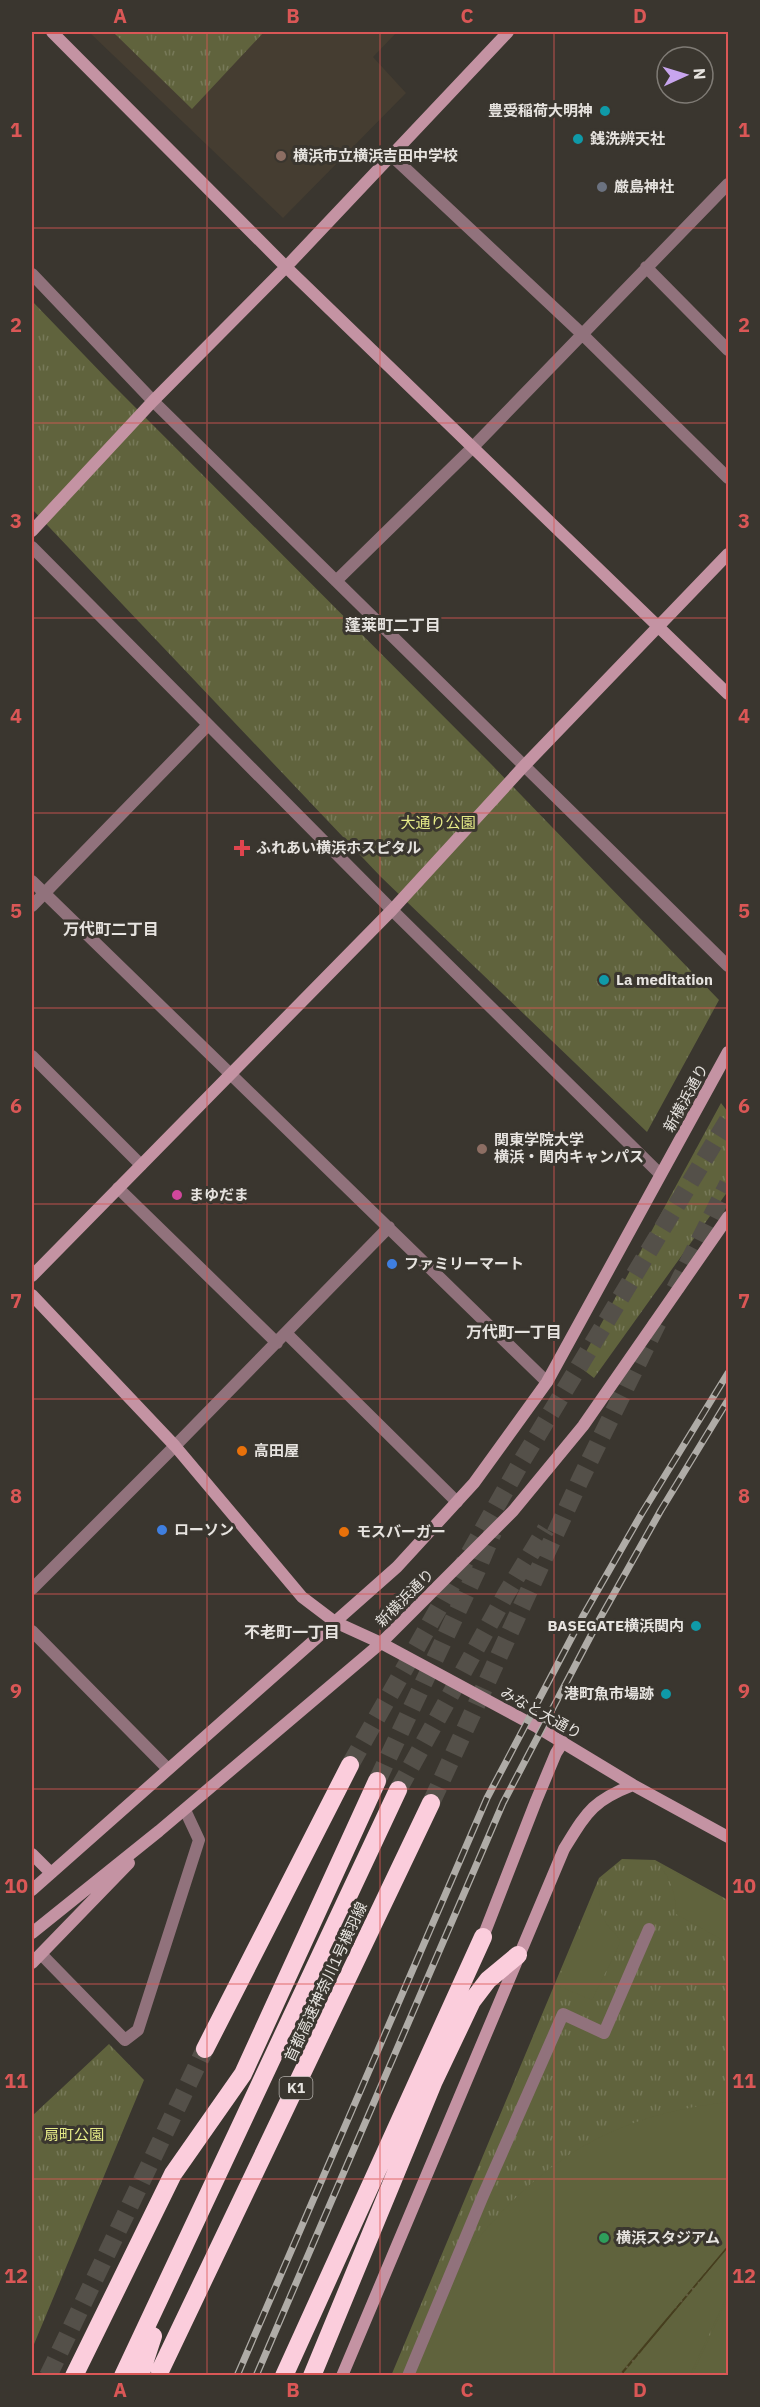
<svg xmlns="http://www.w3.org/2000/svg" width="760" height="2407" viewBox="0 0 760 2407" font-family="'IBM Plex Sans','Noto Sans JP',sans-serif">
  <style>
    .built { fill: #453d31 }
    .grass { fill: url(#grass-tufts) }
    .sand { fill: url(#sand-dots) }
    .garden { fill: #60633d }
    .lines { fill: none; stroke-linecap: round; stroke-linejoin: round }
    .highway-tunnel { stroke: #545049; stroke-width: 18; stroke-dasharray: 18 9; stroke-linecap: butt }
    .street { stroke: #91727c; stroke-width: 12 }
    .secondary { stroke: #c493a3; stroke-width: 12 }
    .highway { stroke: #fbcddc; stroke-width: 18 }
    .rail-casing { stroke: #afaca7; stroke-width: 7 }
    .rail { stroke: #3a362f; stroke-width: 4.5; stroke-dasharray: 14; stroke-linecap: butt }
    .grid { fill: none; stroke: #da5756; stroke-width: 1.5; stroke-opacity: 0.55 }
    .culture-dot { fill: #0f9aa8; stroke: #3a362f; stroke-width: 2 }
    .education-dot { fill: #8d6e63; stroke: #3a362f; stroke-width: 2 }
    .worship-dot { fill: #6b7280; stroke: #3a362f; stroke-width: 2 }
    .health-dot { fill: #e0444e; stroke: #3a362f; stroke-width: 2 }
    .hotel-dot { fill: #d1479c; stroke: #3a362f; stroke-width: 2 }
    .shop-dot { fill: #3f7fe0; stroke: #3a362f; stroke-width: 2 }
    .food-dot { fill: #e8710a; stroke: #3a362f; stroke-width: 2 }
    .leisure-dot { fill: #2e9e5b; stroke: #3a362f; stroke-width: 2 }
    .labels { text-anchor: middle; stroke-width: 6; stroke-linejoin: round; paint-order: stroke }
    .shield { fill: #3a362f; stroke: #b2afaa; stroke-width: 1.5 }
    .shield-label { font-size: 14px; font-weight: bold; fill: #e6e3df }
    .poi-label { font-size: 15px; font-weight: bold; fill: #e6e3df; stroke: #3a362f; text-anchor: start }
    .park-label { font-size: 15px; fill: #e6eb88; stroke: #3a362f }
    .street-label { font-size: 15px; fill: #e6e3df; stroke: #3a362f }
    .neighbourhood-label { font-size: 16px; font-weight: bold; fill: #e6e3df; stroke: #3a362f }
    .neatline { fill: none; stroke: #da5756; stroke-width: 2 }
    .grid-label { font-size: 20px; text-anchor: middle; font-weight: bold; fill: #da5756 }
  </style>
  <defs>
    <pattern id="grass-tufts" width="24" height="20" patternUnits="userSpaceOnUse" patternTransform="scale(1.5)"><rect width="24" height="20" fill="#60633d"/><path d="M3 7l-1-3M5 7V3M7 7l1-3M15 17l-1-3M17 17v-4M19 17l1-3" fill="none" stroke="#777959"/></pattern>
    <pattern id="sand-dots" width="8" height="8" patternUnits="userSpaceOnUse" patternTransform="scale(1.5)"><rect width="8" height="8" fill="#463e1e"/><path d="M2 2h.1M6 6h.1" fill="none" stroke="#615a3e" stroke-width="1.8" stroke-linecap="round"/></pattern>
  </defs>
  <rect width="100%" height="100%" fill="#3a362f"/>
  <path class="built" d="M89 32H397L373 57 406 93 283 218Z"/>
  <path class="grass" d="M113 32H264L192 109Z
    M32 301 112 384 491 764 719 1000 647 1132 381 877 32 509Z
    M721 1103 728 1112V1191L594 1378 581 1368V1361Z
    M622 1859 655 1860 728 1900V2375L391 2376 599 1878Z
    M109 2044 144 2080 32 2349V2116Z"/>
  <path class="sand" d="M728 2245V2248L622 2375 618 2376Z"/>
  <path class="garden" d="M658 1863 728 1902V1943L676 1914C676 1893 671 1880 658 1863Z
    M599 1883C599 1900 598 1913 609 1927 614 1934 619 1935 620 1943L592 2000 556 1985Z
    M728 2102V2245L618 2375 412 2376C424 2345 435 2312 449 2282 460 2259 480 2235 498 2216 563 2145 633 2113 728 2102Z
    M728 2248V2294L690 2375H622Z
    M728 2298V2375H692Z"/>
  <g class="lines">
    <path class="highway-tunnel" d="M675 1289 728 1184
      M350 1765 520 1464 728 1120
      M377 1781 477 1570 493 1532
      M398 1790 506 1594 546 1529
      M431 1803 581 1478 658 1322
      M48 2376 205 2049"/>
    <path class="street" d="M391 155 582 334 728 478
      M646 267 728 350
      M32 274 153 401 728 966
      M32 547 392 910 660 1174
      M336 581 473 447 728 184
      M32 881 547 1382
      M32 906 208 725
      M32 1056 141 1165
      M118 1188 277 1343
      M286 1333 457 1502
      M32 1589 175 1446 389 1227
      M32 1631 168 1769
      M41 1954 125 2040 138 2030 199 1840 185 1810
      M408 2376 482 2198 563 2014 604 2033 649 1929"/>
    <path class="secondary" d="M52 32 286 267 728 694
      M32 531 153 401 286 267 508 32
      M32 1276 392 910 524 766 728 554
      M32 1295 175 1446 302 1597 335 1622 381 1643 537 1727 633 1785 728 1837
      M32 1854 50 1872
      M32 1890 397 1567 474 1483 547 1382 728 1052
      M32 1933 159 1831 381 1643 513 1511 583 1426 728 1217
      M483 1937 536 1801 556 1753 563 1742
      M32 1963 129 1863
      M342 2376 564 1849C587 1812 592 1801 633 1785"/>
    <path class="highway" d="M205 2049 350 1765
      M160 2371 431 1803
      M74 2376 173 2174 243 2074 377 1781
      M123 2376 398 1790
      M140 2376 153 2336
      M284 2376 483 1937
      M312 2376 433 2083 472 2001 488 1980 518 1955"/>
    <g class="rail-casing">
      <path id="rail" d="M237 2376 487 1798 583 1616 642 1513 728 1373
        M256 2376 503 1803 598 1622 661 1510 728 1400"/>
    </g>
    <use href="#rail" class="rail"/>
  </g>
  <path class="grid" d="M207 32V2376M380 32V2376M554 32V2376M32 228H728M32 423H728M32 618H728M32 813H728M32 1008H728M32 1204H728M32 1399H728M32 1594H728M32 1789H728M32 1984H728M32 2179H728"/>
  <g class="culture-dot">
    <circle cx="605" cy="111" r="6"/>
    <circle cx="578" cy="139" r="6"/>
    <circle cx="604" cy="980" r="6"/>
    <circle cx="696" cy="1626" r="6"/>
    <circle cx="666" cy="1694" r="6"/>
  </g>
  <g class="education-dot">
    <circle cx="281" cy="156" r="6"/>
    <circle cx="482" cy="1149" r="6"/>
  </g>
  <circle class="worship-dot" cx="602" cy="187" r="6"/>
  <path class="health-dot" d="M239 839h6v6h6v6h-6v6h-6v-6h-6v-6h6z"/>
  <circle class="hotel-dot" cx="177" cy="1195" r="6"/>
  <g class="shop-dot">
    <circle cx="392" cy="1264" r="6"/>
    <circle cx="162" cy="1530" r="6"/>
  </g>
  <g class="food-dot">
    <circle cx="242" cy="1451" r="6"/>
    <circle cx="344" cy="1532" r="6"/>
  </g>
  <circle class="leisure-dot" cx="604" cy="2238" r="6"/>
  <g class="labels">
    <rect class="shield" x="279.5" y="2077" width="33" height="22" rx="4.5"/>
    <g class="shield-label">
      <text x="296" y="2093">K1</text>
    </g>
    <g class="poi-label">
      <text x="593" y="116" text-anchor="end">豊受稲荷大明神</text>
      <text x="590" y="144">銭洗辨天社</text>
      <text x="293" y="161">横浜市立横浜吉田中学校</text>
      <text x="614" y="192">厳島神社</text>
      <text x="256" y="853">ふれあい横浜ホスピタル</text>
      <text x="616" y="985">La meditation</text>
      <text x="494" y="1145">関東学院大学<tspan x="494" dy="17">横浜・関内キャンパス</tspan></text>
      <text x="189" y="1200">まゆだま</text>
      <text x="404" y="1269">ファミリーマート</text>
      <text x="254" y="1456">高田屋</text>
      <text x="174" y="1535">ローソン</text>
      <text x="356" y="1537">モスバーガー</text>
      <text x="684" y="1631" text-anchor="end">BASEGATE横浜関内</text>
      <text x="654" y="1699" text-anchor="end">港町魚市場跡</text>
      <text x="616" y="2243">横浜スタジアム</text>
    </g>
    <g class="park-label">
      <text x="438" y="828">大通り公園</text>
      <text x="74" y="2140">扇町公園</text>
    </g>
    <g class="street-label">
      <text transform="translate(686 1098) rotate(-61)" y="5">新横浜通り</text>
      <text transform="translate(405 1598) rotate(-45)" y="5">新横浜通り</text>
      <text transform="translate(541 1713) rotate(29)" y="5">みなと大通り</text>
      <text transform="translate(326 1982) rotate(-65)" y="5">首都高速神奈川1号横羽線</text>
    </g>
    <g class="neighbourhood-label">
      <text x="393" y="631">蓬莱町二丁目</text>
      <text x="111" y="935">万代町二丁目</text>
      <text x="514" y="1338">万代町一丁目</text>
      <text x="292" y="1638">不老町一丁目</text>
    </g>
  </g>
  <rect width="760" height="2407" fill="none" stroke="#3a362f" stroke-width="66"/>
  <g transform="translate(685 75) rotate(86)"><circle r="28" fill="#3a362f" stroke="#7f7b75" stroke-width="1.5"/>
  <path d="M0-4.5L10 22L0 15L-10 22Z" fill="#c8a5ee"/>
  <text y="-9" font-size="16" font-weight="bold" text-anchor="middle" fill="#e6e3df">N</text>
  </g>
  <rect x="33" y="33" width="694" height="2341" class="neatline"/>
  <g class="grid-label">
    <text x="120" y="23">A</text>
    <text x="293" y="23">B</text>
    <text x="467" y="23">C</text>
    <text x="640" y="23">D</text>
    <text x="16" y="137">1</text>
    <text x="744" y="137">1</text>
    <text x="16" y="332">2</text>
    <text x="744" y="332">2</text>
    <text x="16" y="528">3</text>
    <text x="744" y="528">3</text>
    <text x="16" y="723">4</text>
    <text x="744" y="723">4</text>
    <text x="16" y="918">5</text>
    <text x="744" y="918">5</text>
    <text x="16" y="1113">6</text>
    <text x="744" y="1113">6</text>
    <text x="16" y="1308">7</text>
    <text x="744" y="1308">7</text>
    <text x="16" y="1503">8</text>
    <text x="744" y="1503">8</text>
    <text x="16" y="1698">9</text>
    <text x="744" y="1698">9</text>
    <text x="16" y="1893">10</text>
    <text x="744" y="1893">10</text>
    <text x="16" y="2088">11</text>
    <text x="744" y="2088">11</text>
    <text x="16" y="2283">12</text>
    <text x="744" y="2283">12</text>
    <text x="120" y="2397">A</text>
    <text x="293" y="2397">B</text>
    <text x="467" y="2397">C</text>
    <text x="640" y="2397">D</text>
  </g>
</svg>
